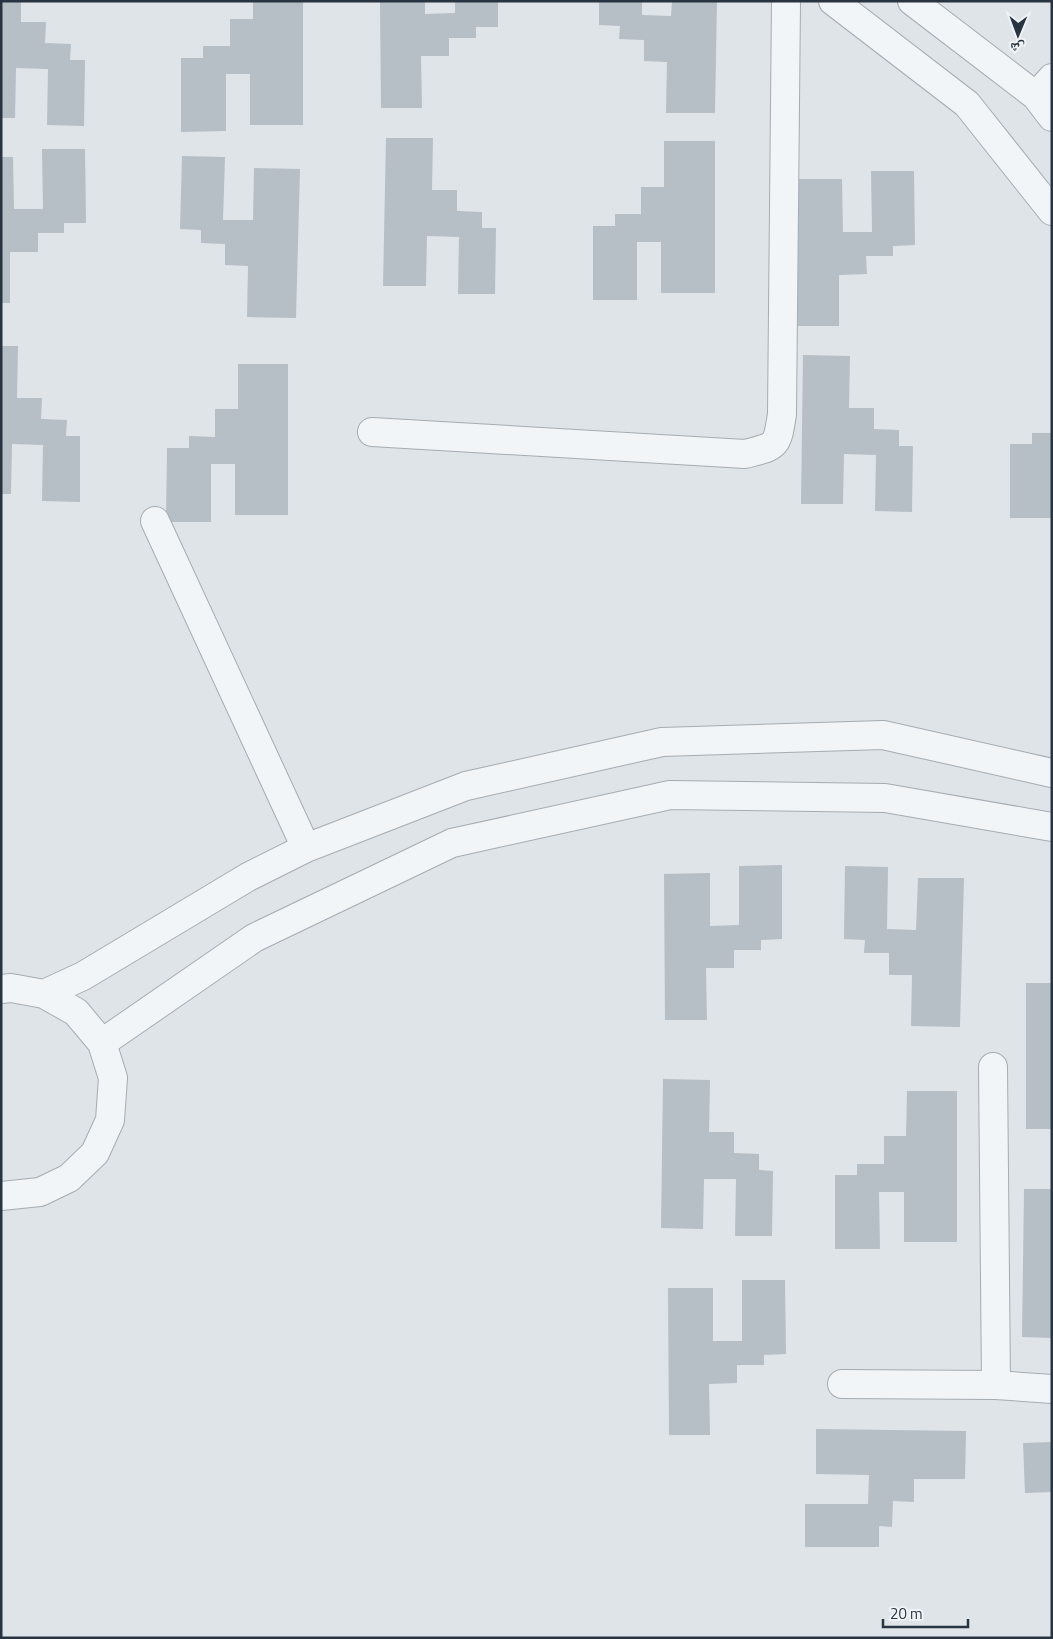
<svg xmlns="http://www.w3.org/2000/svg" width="1053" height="1639" viewBox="0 0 1053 1639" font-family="'Titillium Web','Noto Naskh Arabic',sans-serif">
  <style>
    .building { fill: #b6bec6 }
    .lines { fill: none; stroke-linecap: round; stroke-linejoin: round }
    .minor-casing { stroke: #a4acb3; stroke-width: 30 }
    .minor { stroke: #f2f5f7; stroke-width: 28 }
  </style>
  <rect width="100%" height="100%" fill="#dfe4e9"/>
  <path class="building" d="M1 1H21V22H46L45 43 71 44 70 60H85L84 126 47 125 48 69 16 68 15 118H1Z
    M253 1H303V125H250V74H226V131L181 132V58H203V46H230V19H253Z
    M380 1H425V14L455 13V1H498V27H476V38H449V56H421L422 108H381Z
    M599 1H642V15L671 16 672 1H717L715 113H666L667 62 644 61V40L619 39 620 26 599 25Z
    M386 138H433L432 190H457V211L482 212V228H496L495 294H458L459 237 427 236 426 286H383Z
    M664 141H715V293H661V242H637V300H593V226H615V214H641V187H664Z
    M42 149H85L86 223H64V233H38V252H10V303H1V157H13L14 209H43Z
    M182 156 225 157 223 220H253L254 168 300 169 296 318 247 317 248 266 225 265V244L201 243V230L180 229Z
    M871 171H914L915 245 893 246V256H866L867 274 839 275V326H798L797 179H842L843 232H872Z
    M1 346H18L17 398H42L41 419 67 420 66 436H80V502L42 501 43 445 12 444 11 494H1Z
    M803 355 850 356 849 408H874V429L899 430V446H913L912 512 875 511 876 455 844 454 843 504H801Z
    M238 364H288V515H235V464H211V522H166L167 448H189V436L215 437V409H238Z
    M1032 433H1052V518H1010V444H1032Z
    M782 865V939L761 940V950H734V968H706L707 1020H665L664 874 710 873V926L739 925V866Z
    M845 866 888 867 887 929 916 930 918 878H964L960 1027 911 1026 912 975H889V953H864L865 940 844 939Z
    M1026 983H1052V1129H1026Z
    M663 1079 710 1080 709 1132H734V1153L759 1154V1170L773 1171 772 1236H735L736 1179H704L703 1229 661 1228Z
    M907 1091H957V1242H904V1192H879L880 1249H835V1175H857V1164H884V1136H906Z
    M1024 1189H1052V1338L1022 1337Z
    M742 1280H785L786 1354 764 1355V1365H737V1383L709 1384 710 1435H669L668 1288H713V1341H742Z
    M816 1429 966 1431 965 1479H914V1502L893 1501 892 1527 879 1526V1547H805V1504H868L869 1475 816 1474Z
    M1052 1442V1492L1025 1493 1023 1443Z"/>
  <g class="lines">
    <g class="minor-casing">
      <path id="minor" d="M833 1 967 104 1052 211
        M912 1 1036 96 1052 117
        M1036 96 1052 78
        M372 432 745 454C777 446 777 447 782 414L786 1
        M155 521 306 848
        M1 989 11 988 44 994 76 1012 102 1043 113 1078 110 1120 95 1153 69 1178 40 1192 1 1196
        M44 994 83 976 248 877 306 848 466 786 662 742 883 735 1052 773
        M102 1043 254 938 452 843 670 795 885 798 1052 827
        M993 1067 996 1385
        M842 1384 996 1385 1052 1389"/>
    </g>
    <use href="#minor" class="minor"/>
  </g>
  <rect width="1053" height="1639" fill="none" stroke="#283441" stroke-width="5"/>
  <g transform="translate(1018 35) rotate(181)" stroke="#eff3f6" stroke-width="4" paint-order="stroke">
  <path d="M0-4L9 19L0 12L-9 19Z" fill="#283441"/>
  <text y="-8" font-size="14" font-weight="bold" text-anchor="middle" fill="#283441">ش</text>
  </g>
  <path d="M883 1619v8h85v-8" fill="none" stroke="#283441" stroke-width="2.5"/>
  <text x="890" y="1619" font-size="15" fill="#283441" stroke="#eff3f6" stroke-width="4" paint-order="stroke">20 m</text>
</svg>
